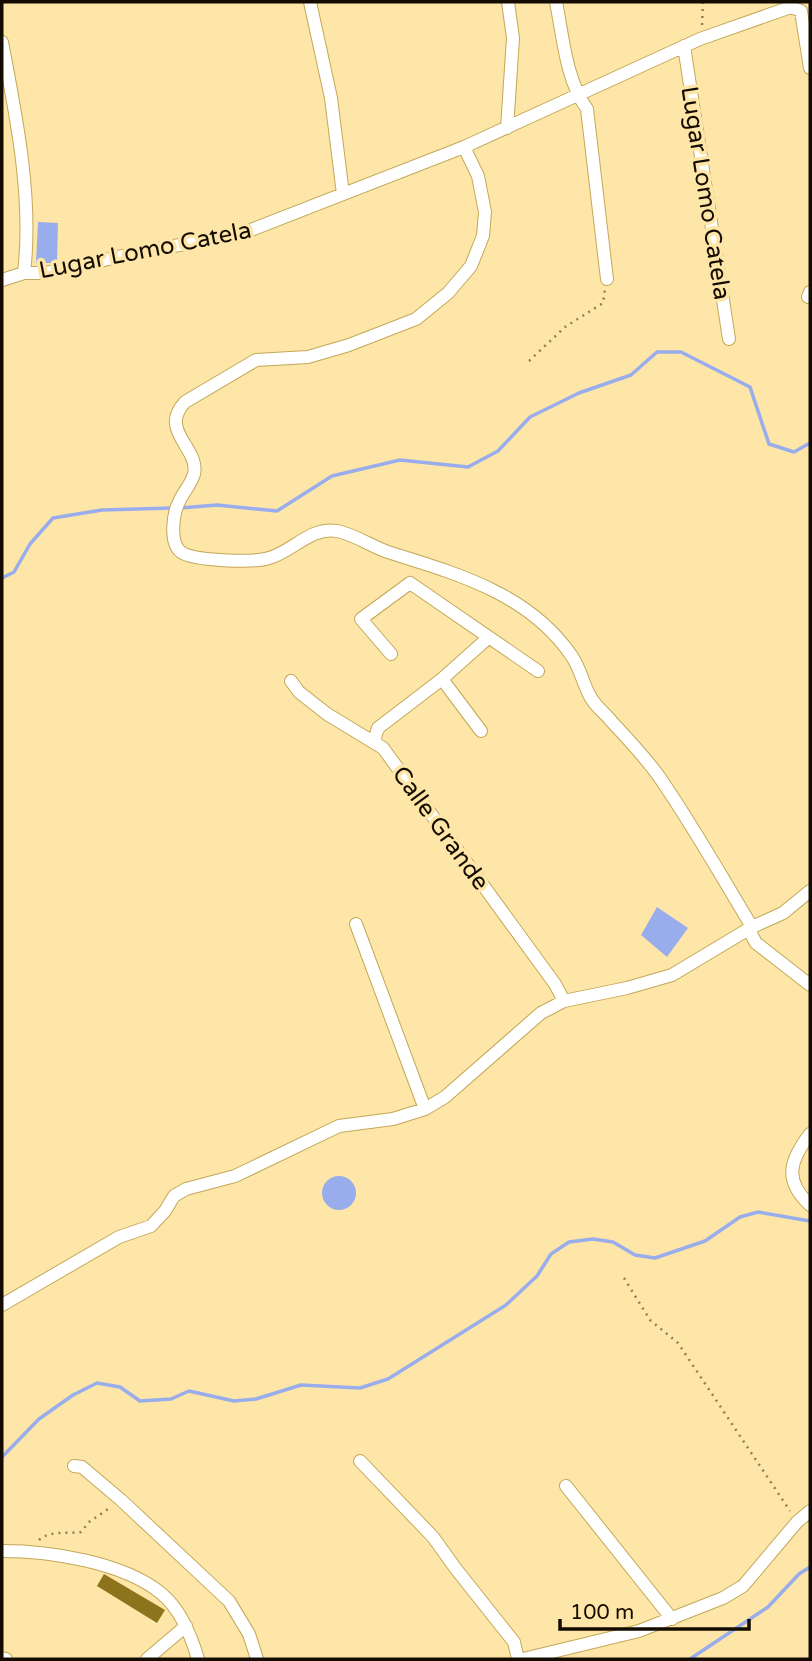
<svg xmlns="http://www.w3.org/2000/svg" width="812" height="1661" viewBox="0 0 812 1661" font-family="'Varela Round',sans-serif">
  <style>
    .water { fill: #99aded }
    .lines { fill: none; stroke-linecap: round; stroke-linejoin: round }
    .stream { stroke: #99aded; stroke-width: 3.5 }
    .building { fill: #8e731d }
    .minor-casing { stroke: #c3a857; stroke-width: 14 }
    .path { stroke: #8f7f58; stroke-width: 2.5; stroke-dasharray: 2 5; stroke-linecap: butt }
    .minor { stroke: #fff; stroke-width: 12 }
    .labels { text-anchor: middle; stroke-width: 7; stroke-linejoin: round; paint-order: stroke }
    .street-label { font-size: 24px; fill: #140c00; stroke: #fde6a7 }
  </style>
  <rect width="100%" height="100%" fill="#fde6a7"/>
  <path class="water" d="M38 222 58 223 57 263H36Z
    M657 907 688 928 667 957 641 935Z
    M322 1193a17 17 0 1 1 34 0a17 17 0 1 1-34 0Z"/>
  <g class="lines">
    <path class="stream" d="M180 508 217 505 277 511 332 476 400 460 468 467 498 451 530 417 579 393 631 375 657 352H681L750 387 769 444 794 452 810 443
      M2 578 14 572 30 544 53 518 102 510 172 508
      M2 1457 39 1419 73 1395 97 1383 120 1387 140 1401 171 1399 189 1391 234 1401 256 1399 301 1385 360 1388 388 1379 506 1305 537 1276 551 1254 569 1242 593 1239 613 1242 635 1255 655 1258 705 1241 740 1217 758 1212 810 1221
      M690 1659 768 1607 799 1574 810 1567"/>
  </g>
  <path class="building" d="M104 1574 165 1610 157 1623 97 1586Z"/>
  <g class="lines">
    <g class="minor-casing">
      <path id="minor" d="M310 2 331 98 343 194
        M556 2C563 37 566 80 587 109L607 279
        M2 42C16 116 33 197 24 273
        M684 46 729 339
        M507 128 513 38 508 2
        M464 147 478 176 485 212 483 236 471 266 448 293 416 319 349 345 308 357 256 360 185 402C158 431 200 448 194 474 191 485 183 492 179 502 173 513 169 543 181 552 193 561 254 563 269 558 292 552 311 526 337 531 354 534 374 548 391 553 458 574 529 594 571 655 581 669 583 685 591 698 596 707 606 714 612 722 629 740 646 758 660 778 693 826 722 877 752 927L751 934 756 943 810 985
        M2 280 24 273H45L145 251 238 235 464 147 700 39 791 7 801 11 810 68
        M808 297 810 292
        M391 654 361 619 410 583 538 671
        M442 679 481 731
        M291 681 299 692 327 714 383 748 555 984 564 1001
        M374 741 378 728 442 679 488 638
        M356 924 425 1109
        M810 1134C790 1160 783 1180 810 1205
        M2 1305 119 1237 151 1226 165 1211 174 1196 186 1189 235 1176 339 1126 393 1119 425 1109 445 1097 541 1013 564 1001 627 988 672 975 752 927 783 913 810 891
        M360 1461 433 1537 456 1569 514 1642 518 1659
        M74 1466 82 1467 121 1500 229 1601 249 1634 257 1659
        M566 1486 672 1619
        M2 1551C49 1551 124 1562 162 1594 181 1610 191 1635 198 1659
        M2 1658 6 1659
        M147 1659 186 1626
        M523 1659 639 1631 723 1598 743 1586 797 1522 810 1511"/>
    </g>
    <path class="path" d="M702 25 703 2
      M529 361 565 327 603 303 605 289
      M624 1278 650 1320 678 1343 790 1511
      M39 1540C50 1530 67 1534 81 1532L89 1522 111 1507"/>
    <use href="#minor" class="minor"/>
  </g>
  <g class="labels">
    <g class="street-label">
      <text transform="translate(706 193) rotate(81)" y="8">Lugar Lomo Catela</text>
      <text transform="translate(145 250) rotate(-11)" y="8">Lugar Lomo Catela</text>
      <text transform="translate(441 828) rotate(54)" y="8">Calle Grande</text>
    </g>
  </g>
  <rect width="812" height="1661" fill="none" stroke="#140c00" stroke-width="7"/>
  <path d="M560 1619v10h189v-10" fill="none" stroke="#140c00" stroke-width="3.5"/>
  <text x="570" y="1619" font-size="21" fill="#140c00" stroke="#fde6a7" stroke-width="5" paint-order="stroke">100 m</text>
</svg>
